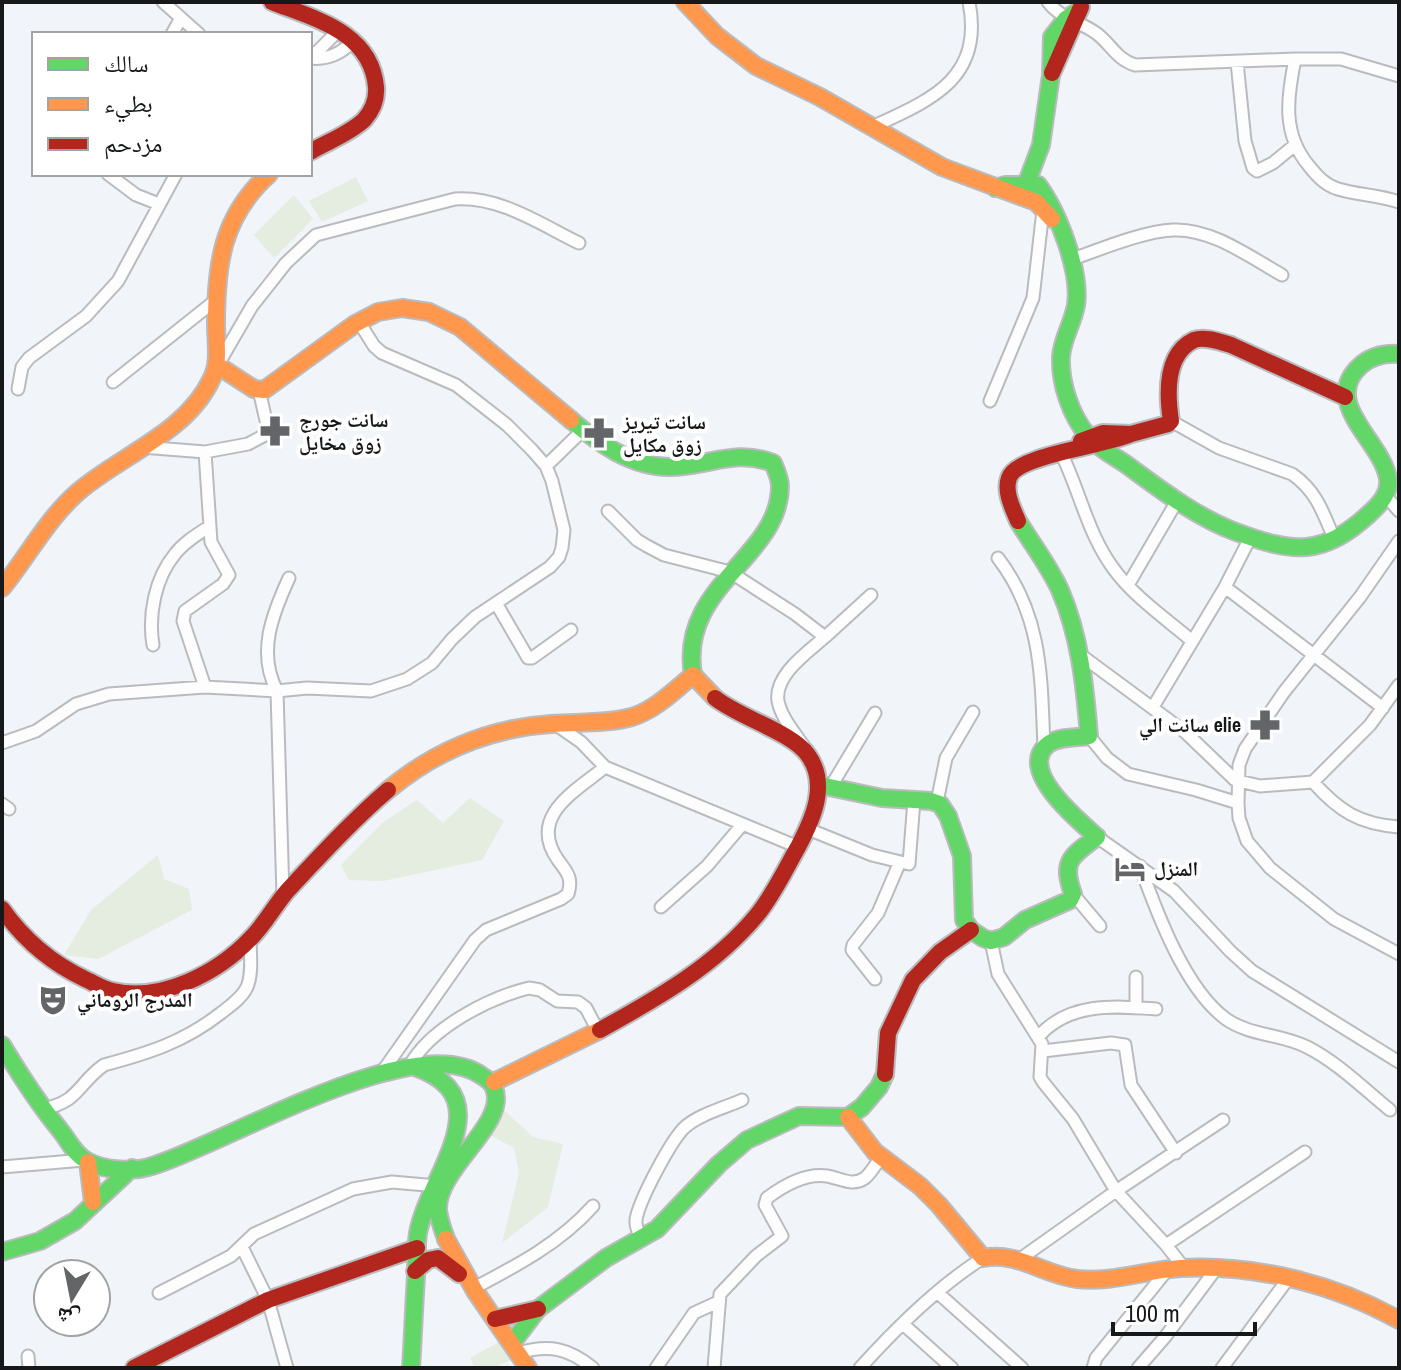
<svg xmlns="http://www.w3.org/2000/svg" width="1401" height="1370" viewBox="0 0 1401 1370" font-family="'Archivo Narrow','Noto Naskh Arabic',sans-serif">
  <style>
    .green { fill: #e5ece0 }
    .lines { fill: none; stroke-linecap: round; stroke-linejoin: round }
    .street-casing { stroke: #b9bbbe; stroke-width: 15 }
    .fast-casing { stroke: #b9bbbe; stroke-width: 20 }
    .slow-casing { stroke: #b9bbbe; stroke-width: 20 }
    .jam-casing { stroke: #b9bbbe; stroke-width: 20 }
    .street { stroke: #fdfdfe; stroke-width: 11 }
    .fast { stroke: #63d668; stroke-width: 16 }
    .slow { stroke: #ff974d; stroke-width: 16 }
    .jam { stroke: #b3261e; stroke-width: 16 }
    .labels { text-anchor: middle; stroke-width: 8; stroke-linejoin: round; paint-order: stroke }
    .poi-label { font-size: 20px; font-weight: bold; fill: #16181a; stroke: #fff; text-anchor: start }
  </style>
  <rect width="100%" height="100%" fill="#f1f4f8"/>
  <path class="green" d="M356 177 368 201 322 222 309 201Z
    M294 195 313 219 274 258 254 235Z
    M470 798 504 821 482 860 383 881 349 880 341 865 381 824 417 800 443 823Z
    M158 855 164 879 189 889 192 910 98 959 64 955 91 910Z
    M504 1110 533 1137 563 1144 548 1207 502 1243 519 1173 514 1148 488 1134Z
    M501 1341 511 1360 493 1368H475L470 1358Z"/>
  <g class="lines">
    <g class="street-casing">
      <path id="street" d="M163 2 199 34
        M1048 2C1061 19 1079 21 1096 33 1111 44 1116 59 1135 65L1295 59
        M172 34 181 18
        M310 54 318 51 340 29
        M310 58C327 60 342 53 353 41
        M1237 62 1245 141 1253 168 1257 171 1273 163 1295 145
        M1399 76 1341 59H1295C1287 98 1282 134 1309 166 1317 176 1325 185 1338 189 1358 195 1379 195 1399 202
        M872 127C931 100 984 79 969 2
        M108 174 136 195 159 204
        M1070 260C1098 250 1144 231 1173 230 1211 228 1250 257 1282 275
        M219 363 252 306 286 263 316 235 455 199C500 196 540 224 579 243
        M113 382 216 300
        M18 389 22 367 29 358 86 316 118 281 176 174
        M990 401 1033 298 1043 210
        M1171 421 1219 448 1292 474C1317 491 1324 515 1335 541
        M142 447 205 452 211 542 229 575 223 584 185 611 183 621 205 687 277 691 283 896
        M205 452 248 444 265 435 267 425 259 390
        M1062 455C1080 492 1088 534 1113 568 1133 596 1165 618 1191 640
        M546 466 583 430
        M1385 495 1399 511
        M608 511 637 540 647 546 664 555 730 572 795 614 825 637C808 652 774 675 778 701 781 717 794 732 803 745
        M1399 541 1360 597 1284 692 1245 749 1239 765 1238 803 1239 818 1247 841 1270 868 1334 919 1399 954
        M998 558C1043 617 1041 678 1044 748
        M289 578C272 615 257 653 277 691L307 688 371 691 407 679 432 663 452 639 475 617 550 567 559 557 562 548 564 530 552 481 546 466 532 450 507 425 456 385 382 353 374 346 359 322
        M1128 585 1177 501
        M1225 587 1250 538
        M496 603 528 658H532L571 630
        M825 637 871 595
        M153 645C148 615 155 578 175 554 184 542 198 534 210 526
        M1082 656 1185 732 1235 780 1260 786 1313 782C1339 811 1359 824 1399 827
        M1153 707 1225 587 1383 708
        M555 724 581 742 605 767 798 847
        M1089 736 1107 758 1128 774 1196 790 1238 803
        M2 743 36 731 76 704 109 694 205 687
        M1313 782 1370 725 1399 685
        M830 788 875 713
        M937 802 946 758 973 712
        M2 804 9 809
        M808 829 872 855 909 864 914 800
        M1097 837 1174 891 1230 951 1252 971 1399 1062
        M1140 866C1157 913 1185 989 1226 1019 1250 1036 1282 1034 1307 1047 1337 1062 1363 1088 1390 1110
        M1073 894 1100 926
        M661 907 707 866 742 825
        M991 941 998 974 1042 1044 1040 1077 1043 1082 1073 1119 1116 1191 1166 1245 1184 1268
        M1136 977V1008
        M875 979 852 950 853 945 878 913 899 864
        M1039 1036C1069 1002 1115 1006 1156 1009
        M1043 1051 1111 1043 1125 1045 1131 1085 1176 1153
        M410 1065C431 1028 488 998 529 988L540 990 557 1001 578 1002 586 1008 597 1029
        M380 1075 475 940 486 930 561 899 568 894C573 878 567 872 558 860 527 816 576 791 605 767
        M42 1109C80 1102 77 1084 104 1065 149 1053 184 1042 221 1013 230 1006 242 998 247 987 253 973 250 953 250 938
        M2 1167 84 1160
        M641 1239C638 1231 634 1224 637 1215 642 1196 671 1140 685 1127 700 1114 724 1108 742 1100
        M1166 1245 1305 1152
        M242 1247 268 1300 287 1368
        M1020 1259 1116 1191 1223 1120
        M474 1288C518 1265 560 1243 593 1206
        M159 1293 231 1256 254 1234 353 1189 392 1182 437 1186
        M938 1293 1022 1368
        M903 1324 952 1368
        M518 1353C549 1344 568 1348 593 1368
        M28 1356 29 1368
        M656 1368 694 1313 718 1302
        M714 1368 720 1294 756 1256 782 1236 765 1205 767 1198C783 1186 806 1173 827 1176 840 1178 852 1187 865 1178 871 1173 876 1164 881 1157
        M860 1368C896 1328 937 1287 983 1258
        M1093 1368 1096 1358 1168 1269
        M1138 1368 1165 1337 1216 1269
        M1222 1368 1288 1279"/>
    </g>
    <g class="fast-casing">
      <path id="fast" d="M995 188 1005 185H1038C1058 212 1081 271 1076 305 1073 323 1062 339 1061 357 1060 384 1071 416 1088 436 1099 449 1114 456 1127 465 1161 490 1196 517 1236 532 1293 553 1322 557 1369 514 1379 505 1390 494 1388 479 1383 442 1320 403 1360 366 1371 356 1384 353 1399 354
        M1024 190 1041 145 1051 75 1052 37 1066 19 1078 11
        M571 420C598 443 632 467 669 467 708 467 734 448 773 463 776 470 780 479 780 486 780 558 678 585 693 675
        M820 785 882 798 931 801 940 804 948 816 962 856 964 920 971 930 983 938 991 941 1004 937 1025 920 1070 900 1073 894C1061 861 1071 856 1097 837 1079 821 1019 772 1046 746 1056 736 1076 738 1089 736 1085 687 1080 636 1060 590 1049 566 1032 544 1018 521
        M2 1045C20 1075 38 1103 60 1130 69 1141 74 1154 87 1161 104 1171 134 1172 152 1166 223 1145 416 1027 482 1076 487 1079 492 1082 494 1088 509 1124 436 1168 438 1210 439 1220 443 1230 446 1239
        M2 1252 40 1241 75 1221 132 1168
        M512 1343 538 1309 606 1258 657 1229 719 1164 747 1140 799 1116 848 1117 862 1107 879 1087 885 1074
        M411 1368C413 1337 414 1307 416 1276 416 1262 416 1247 418 1233 429 1174 504 1098 415 1067"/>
    </g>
    <g class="slow-casing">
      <path id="slow" d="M685 2 717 36 756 66 820 97 942 167 1036 202 1052 219
        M217 365 254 389 264 390 355 324 378 312 402 308 429 312 460 327 571 420
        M2 588C28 556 47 519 78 492 121 455 187 433 212 378 220 362 216 342 216 324 216 264 222 216 269 174
        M388 790C435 751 490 728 551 724 577 722 607 724 632 717 655 710 675 690 693 675L715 698
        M494 1082 600 1030
        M848 1117 875 1152 920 1186 939 1205 983 1258C1018 1251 1043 1275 1077 1279 1112 1283 1146 1270 1181 1268 1256 1264 1334 1284 1399 1320
        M88 1162 93 1202
        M446 1239 475 1291 528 1368"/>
    </g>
    <g class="jam-casing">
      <path id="jam" d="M272 2C315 19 371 32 376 87 377 99 372 111 364 120 349 134 327 142 310 152
        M1052 73 1081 7
        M1081 441 1103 433 1131 434 1168 424 1171 421C1167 395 1165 354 1194 340 1205 336 1220 342 1231 345L1345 397
        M1018 521C1013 509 1004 492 1009 478 1016 455 1105 446 1131 434
        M2 909C24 940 51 963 85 979 94 983 103 989 113 991 162 1002 218 973 251 938 265 924 275 905 288 890 320 856 352 821 388 790
        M600 1030C656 999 715 966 757 915 774 894 785 870 798 847 813 819 829 784 808 755 792 732 740 718 715 698
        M885 1074 888 1033 913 980 940 952 971 930
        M415 1271 428 1260 438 1258 459 1274
        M495 1319 538 1309
        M134 1368 268 1300 417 1248"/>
    </g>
    <use href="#street" class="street"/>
    <use href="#fast" class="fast"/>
    <use href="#slow" class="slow"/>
    <use href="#jam" class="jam"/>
  </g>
  <defs>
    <g id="pharmacy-bare" transform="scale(2.4)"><path d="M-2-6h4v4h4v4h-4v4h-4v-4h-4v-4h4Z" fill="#636568" stroke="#fff" stroke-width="2.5" paint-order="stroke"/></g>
    <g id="hotel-bare" transform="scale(2.4)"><path d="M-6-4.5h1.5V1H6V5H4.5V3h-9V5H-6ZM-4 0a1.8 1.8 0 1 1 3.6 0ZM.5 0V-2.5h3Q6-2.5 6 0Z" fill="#636568" stroke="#fff" stroke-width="2.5" paint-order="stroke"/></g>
    <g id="theatre-bare" transform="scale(2.4)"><path d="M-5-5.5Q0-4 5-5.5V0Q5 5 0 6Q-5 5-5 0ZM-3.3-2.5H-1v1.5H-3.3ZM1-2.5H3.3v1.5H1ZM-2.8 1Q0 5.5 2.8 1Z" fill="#636568" stroke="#fff" stroke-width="2.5" paint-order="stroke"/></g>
  </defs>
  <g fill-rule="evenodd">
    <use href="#pharmacy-bare" x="275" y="431"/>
    <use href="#pharmacy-bare" x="599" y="433"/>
    <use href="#pharmacy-bare" x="1265" y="725"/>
    <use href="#hotel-bare" x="1130" y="869"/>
    <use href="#theatre-bare" x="53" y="1000"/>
  </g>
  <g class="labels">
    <g class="poi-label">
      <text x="299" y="427">سانت جورج<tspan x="299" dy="23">زوق مخايل</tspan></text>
      <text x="623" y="429">سانت تيريز<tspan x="623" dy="23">زوق مكايل</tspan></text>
      <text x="1241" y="732" text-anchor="end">سانت الي elie</text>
      <text x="1154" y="876">المنزل</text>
      <text x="77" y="1007">المدرج الروماني</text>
    </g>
  </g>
  <rect width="1401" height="1370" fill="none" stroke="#16181a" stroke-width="8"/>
  <rect x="32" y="32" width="280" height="144" fill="#ffffff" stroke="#a2a3a3" stroke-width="2"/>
  <rect x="48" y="58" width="40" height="12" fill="#63d668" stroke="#a2a3a3" stroke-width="2"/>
  <text x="104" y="72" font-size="24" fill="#16181a">سالك</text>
  <rect x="48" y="98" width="40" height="12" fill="#ff974d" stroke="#a2a3a3" stroke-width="2"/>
  <text x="104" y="112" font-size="24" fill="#16181a">بطيء</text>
  <rect x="48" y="138" width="40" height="12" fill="#b3261e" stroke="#a2a3a3" stroke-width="2"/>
  <text x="104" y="152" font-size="24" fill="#16181a">مزدحم</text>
  <g transform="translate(72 1298) rotate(190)"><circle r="38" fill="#ffffff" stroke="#a2a3a3" stroke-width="2"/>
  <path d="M0-6L14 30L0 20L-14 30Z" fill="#636568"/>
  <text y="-12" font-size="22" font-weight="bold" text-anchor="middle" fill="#16181a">ش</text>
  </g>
  <path d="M1113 1322v12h142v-12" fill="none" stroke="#16181a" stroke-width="4"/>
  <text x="1125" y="1322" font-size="24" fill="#16181a" stroke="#ffffff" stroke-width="6" paint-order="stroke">100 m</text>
</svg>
